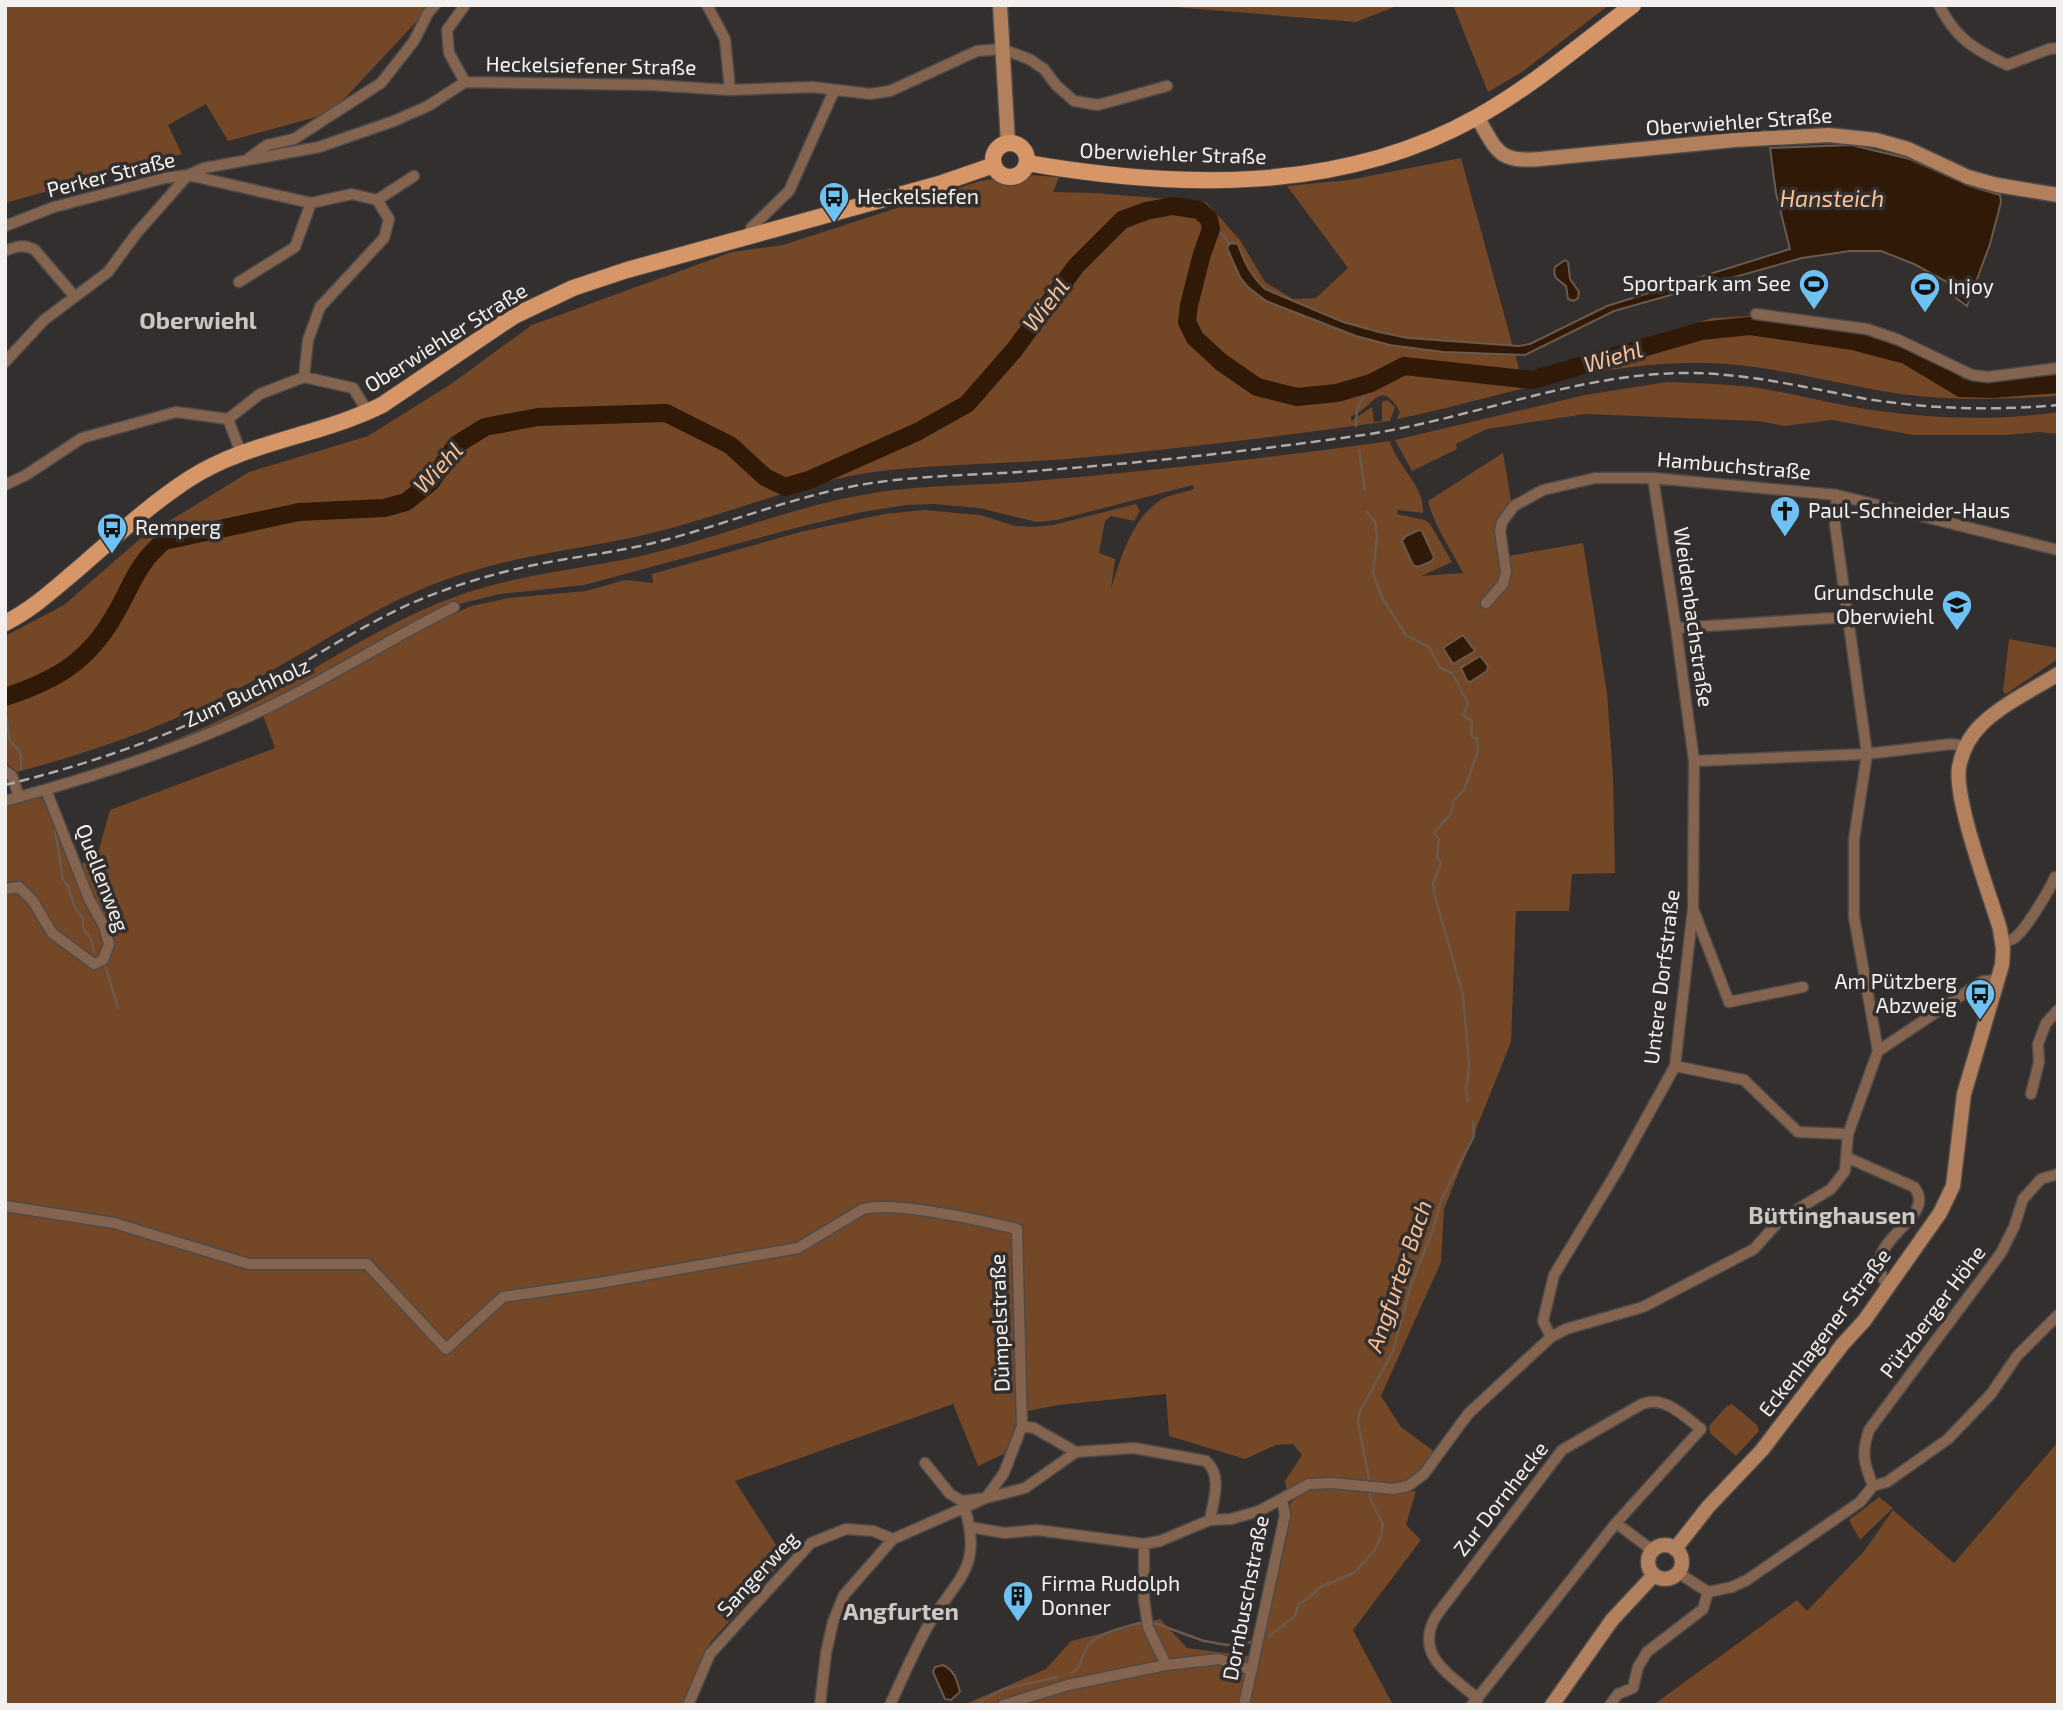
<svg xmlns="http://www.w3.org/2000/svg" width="2063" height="1710" viewBox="0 0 2063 1710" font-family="'Exo 2',sans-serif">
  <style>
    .green { fill: #744726 }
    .water { fill: #301907; stroke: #6a5a4d; stroke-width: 2 }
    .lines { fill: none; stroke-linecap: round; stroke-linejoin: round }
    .stream { stroke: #6a5a4d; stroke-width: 2.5 }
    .river { stroke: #301907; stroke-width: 18 }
    .street-casing { stroke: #4d4a49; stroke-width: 13 }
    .secondary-casing { stroke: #4d4a49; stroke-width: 17 }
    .primary-casing { stroke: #4d4a49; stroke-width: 18 }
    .street { stroke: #84644e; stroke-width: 10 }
    .secondary { stroke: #b2805d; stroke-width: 14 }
    .primary { stroke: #d69667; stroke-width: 16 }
    .rail { stroke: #aeacab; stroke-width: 2.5; stroke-dasharray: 10 5; stroke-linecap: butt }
    .labels { text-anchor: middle; stroke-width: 7; stroke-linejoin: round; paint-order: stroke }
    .street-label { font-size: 21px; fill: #f2f1f0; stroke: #322f2e }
    .poi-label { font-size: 21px; fill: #f2f1f0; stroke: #322f2e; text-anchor: start }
    .water-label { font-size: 23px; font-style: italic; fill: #fdc197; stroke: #322f2e }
    .quarter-label { font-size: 24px; font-weight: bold; fill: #cac7c5; stroke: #322f2e }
  </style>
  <rect width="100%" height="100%" fill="#322f2e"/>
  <path class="green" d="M5 5H432L331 113 228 141 206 104 168 125 182 154 5 203Z
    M1149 5H1399L1356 22Z
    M1453 5H1609L1522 72 1488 92Z
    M1461 158 1521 376 1712 318 1750 316 1842 327 1877 336 1960 377 1977 380 1994 382 2058 374V396C2008 399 1959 401 1909 395 1839 386 1770 363 1699 363 1596 361 1496 399 1397 419L1400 412C1379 376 1375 408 1351 416V421L1372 407 1374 422 1382 421V402L1387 400 1395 407 1390 421C1283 436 1175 449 1068 459 1004 464 938 464 874 472 798 483 727 515 652 533 591 548 529 553 469 572 387 596 320 646 245 685 172 724 97 751 17 772L5 762V637L9 634 64 605 140 539 249 472 368 436 451 384 532 325 732 252 783 245 980 181 993 179 1009 186 1029 175 1059 177 1053 192 1094 193 1206 202 1240 240 1265 282 1293 299 1316 298 1348 268 1287 186 1349 180Z
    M1667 382C1696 383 1724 384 1752 387 1792 393 1832 404 1872 410 1934 419 1996 421 2058 412V434L2039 432 2005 435H1913L1832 420 1785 426 1757 421 1585 414 1487 429 1456 444 1457 449 1412 471 1395 440 1585 395Z
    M1390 441C1396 466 1425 485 1423 513L1398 510 1397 514 1425 520 1430 524 1452 562 1421 576 1463 573C1451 549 1434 526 1428 501L1503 453 1513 512C1501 529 1504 536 1508 556L1583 543 1607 693 1613 776 1615 873 1572 874 1569 911H1516L1511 1042 1444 1209 1441 1262 1381 1396 1401 1427 1435 1452C1431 1459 1426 1469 1420 1474 1399 1492 1366 1480 1341 1481 1323 1482 1305 1488 1287 1492L1285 1481 1302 1455 1293 1444 1276 1445 1245 1459 1169 1436 1166 1394 1058 1405 1023 1412 1004 1454 978 1466 953 1404 735 1481 785 1559 710 1643 683 1705H5V803L27 797 45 799 72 868 97 857 110 810 275 748 263 715 385 645 471 606 509 598 586 591 625 580 653 583 652 574 800 532 884 514 924 510 980 515 1015 526 1032 527 1053 525 1136 504 1140 511 1134 521 1111 516 1105 521 1099 553 1115 559 1111 589C1121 557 1132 518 1162 499 1171 494 1184 493 1194 489L1193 485 1057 520 1037 522 979 508 934 504 906 505 862 512 803 526 584 585 500 594 455 605 323 677 216 728 72 778C138 755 202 732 263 698 334 658 400 613 478 589 538 571 601 567 661 551 732 533 801 504 874 493 926 484 980 486 1033 481 1152 471 1271 458 1390 441Z
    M2009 639 2058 648V659L2006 694 2003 691Z
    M1732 1404 1756 1424 1759 1431 1736 1456 1710 1433 1709 1426 1727 1406Z
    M2058 1442V1705H1640L1656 1703 1797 1600 1807 1611 1865 1550 1893 1510 1954 1563Z
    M1322 1487 1395 1494 1416 1491 1406 1525 1421 1540 1353 1630 1393 1705H963L1046 1669 1071 1641 1160 1619 1187 1648 1257 1657 1290 1504 1298 1494Z
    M1879 1497 1893 1508 1860 1540 1849 1520Z"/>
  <path class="water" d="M1851 145 1910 159 1970 186 2000 195 2001 202 1990 244 1967 306 1952 295 1947 282 1914 264 1881 251H1850L1802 258 1614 311 1525 355 1443 352 1390 345 1356 336 1266 301 1248 287 1240 277 1227 248 1230 243 1238 244C1244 262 1251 276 1265 289L1343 322 1379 332 1408 338 1519 346 1530 344 1607 306 1790 249 1776 193 1770 148Z
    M1565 260 1568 262 1570 279 1579 292 1578 298 1574 301 1568 299 1566 286C1559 280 1552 278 1555 267Z
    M1419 530 1422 531 1434 557 1432 561 1418 567 1413 565 1402 541 1406 536Z
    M1463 635 1475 651 1453 664 1443 648Z
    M1480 656 1488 666 1487 671 1470 682 1467 681 1461 668Z
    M943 1665C955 1671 957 1680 960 1692L951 1700 945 1699 933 1672 935 1667Z"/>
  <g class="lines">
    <path class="stream" d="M1211 229 1223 235 1230 244
      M1356 426 1357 409 1371 383
      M1359 450 1365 490
      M1367 512 1375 522 1377 537 1373 573 1382 598 1406 635 1429 647 1440 668 1452 673 1468 703 1463 715 1472 721 1471 736 1477 739 1478 751 1464 790 1453 801 1452 812 1434 833 1439 839 1437 857 1441 863 1433 883 1434 893 1463 995 1469 1065 1466 1091 1468 1102
      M5 710 10 741 18 749 21 756V769
      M55 830 63 880 68 886 75 908 83 918V927L91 939 94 952
      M105 965 118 1008
      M1370 1484 1358 1422 1360 1411 1393 1351 1411 1285 1432 1232 1442 1198 1474 1136 1473 1122
      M1149 1621 1204 1641 1227 1645 1252 1642
      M1269 1636 1294 1617 1299 1604 1309 1598 1319 1588 1355 1572 1373 1552 1381 1537 1383 1524 1370 1499V1491
      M1071 1673C1085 1667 1080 1651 1091 1642 1105 1631 1126 1627 1143 1622
      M974 1705 1004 1689 1058 1677"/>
    <path class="river" d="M5 697C54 681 88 662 114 616 132 586 135 566 164 541L299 512 384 508 406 502 431 482 456 445 485 427 538 417 666 413 730 445 765 477 785 487 809 480 917 432 967 404 1015 349 1076 266 1122 220 1146 211 1173 206 1199 210 1209 219 1211 229 1202 254 1189 305 1187 322 1195 338 1221 362 1257 387 1297 397 1337 393 1371 383 1404 366 1532 380 1701 331 1750 326 1853 341 1906 355 1961 388 1992 389 2058 384"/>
    <g class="street-casing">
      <path id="street" d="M707 5 725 39 730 90
        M1939 5C1956 39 1974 49 2007 65L2049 49 2058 48
        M465 82 449 53 447 30 465 5
        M249 158 267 145 294 139 381 83 414 41 428 13 435 5
        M377 200 414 176
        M5 226 54 207 165 178 188 175 311 203 352 194 377 200 389 219 384 238 320 307 308 340 304 377 260 394 228 419 241 453
        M752 236 751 228 789 191 834 91
        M5 251C17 246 23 244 35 250L75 297
        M239 282 295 247 311 203
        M1756 314 1867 329 1899 340 1972 375 1988 377 2058 368
        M5 362 44 320 108 272 136 234 188 175 204 168 319 147 394 121 428 106 465 82 651 85 730 90 813 87 870 94 890 91 977 51 1002 49 1029 59 1044 69 1056 85 1074 101 1098 105 1167 86
        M304 377 353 388 368 412
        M1653 478 1676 628 1694 761
        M5 485 26 475 82 438 176 412 228 419
        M1486 603 1503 584 1506 572 1500 531 1502 522 1514 506 1543 490 1595 478H1653L1837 495 2058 550
        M1676 628 1849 617
        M5 771 12 776 19 797 5 801
        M19 797C107 773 194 744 275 704 336 674 393 637 454 607
        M5 889 19 887 33 901 52 933 94 964 103 960 109 944 104 926 89 899 46 790
        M1694 911 1729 1002 1803 987
        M2002 942C2005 942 2011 940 2013 939 2024 933 2050 889 2055 877H2058
        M1878 1051 1983 981 1998 980
        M1675 1066 1744 1080 1798 1132 1848 1134
        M2031 1094 2039 1062 2038 1044 2046 1023 2058 1010
        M1846 1157 1914 1187C1941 1220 1852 1241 1888 1286
        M5 1206 114 1223 249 1264H367L446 1349 503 1297 599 1283 798 1248 863 1209C894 1201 983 1221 1017 1229L1022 1426 1034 1428 1076 1452
        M1551 1337 1543 1321 1554 1275 1617 1171 1675 1066 1693 909 1694 761 1867 754 1835 525 1837 495
        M925 1463 950 1494 962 1501 986 1498 1004 1473 1022 1426
        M1873 1486C1864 1463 1861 1454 1869 1430L2001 1253 2014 1227 2023 1199 2041 1179 2058 1174
        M970 1527 1005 1533 1037 1530 1144 1544 1160 1541 1210 1520 1231 1519 1259 1511 1309 1484 1332 1483 1393 1489 1408 1486 1424 1474 1468 1414 1551 1337 1566 1329 1643 1307 1754 1249 1780 1220 1831 1189 1845 1171 1848 1134 1878 1051 1854 917V839L1867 754 1951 744 1966 746
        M1144 1544V1600L1148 1627 1166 1665
        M1708 1592 1732 1587 1747 1580 1860 1502 1873 1486 1887 1482 1948 1439 1991 1394 2017 1356 2058 1315
        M1478 1699C1451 1675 1413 1656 1436 1616L1562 1450 1642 1404C1664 1395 1684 1416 1701 1429L1616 1523
        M688 1705 710 1654 811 1543 846 1529 873 1531 893 1539
        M820 1705 826 1653 833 1622 844 1595 893 1539 986 1498 1025 1488 1076 1452 1134 1448 1206 1461C1223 1476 1213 1501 1210 1520
        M890 1705C902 1679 914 1651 928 1626 956 1578 983 1570 965 1509
        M1003 1705 1068 1685 1166 1665 1219 1659 1252 1670
        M1244 1705 1285 1515 1282 1499
        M1472 1705 1616 1523 1652 1550
        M1610 1705 1618 1694 1633 1688 1638 1667 1647 1652 1703 1609 1708 1592 1677 1572"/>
    </g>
    <g class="secondary-casing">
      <path id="secondary" d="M1000 5 1008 143
        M1477 117C1497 150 1497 163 1540 159L1735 140 1829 135 1876 140 1908 149 1968 177 1997 185 2058 195
        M1648 1562a17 17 0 1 1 34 0a17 17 0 1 1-34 0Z
        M1675 1549 1708 1507 1762 1450 1842 1345 1864 1321 1940 1213 1953 1186 1964 1094 2002 965 2003 949 2000 929C1989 892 1954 801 1959 767 1962 752 1970 736 1981 725 2001 705 2034 689 2058 674
        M1552 1705 1612 1620 1654 1575"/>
    </g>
    <g class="primary-casing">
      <path id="primary" d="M993 160a17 17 0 1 1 34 0a17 17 0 1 1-34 0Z
        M1027 163C1177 189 1340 194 1477 117 1533 86 1582 43 1633 5
        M5 623C33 609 54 589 78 569 114 538 149 505 189 479 248 441 320 436 382 405L514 316 573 288 627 270 939 184 994 165"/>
    </g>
    <use href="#street" class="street"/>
    <use href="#secondary" class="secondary"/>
    <use href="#primary" class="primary"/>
    <path class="rail" d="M5 785C85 765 162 740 235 702 295 670 350 631 412 603 451 586 492 574 534 565 572 557 611 553 649 544 715 528 778 502 844 488 910 474 979 476 1046 470 1152 462 1258 450 1363 435 1471 419 1578 373 1687 373 1748 373 1807 388 1867 399 1930 409 1994 411 2058 405"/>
  </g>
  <defs>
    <g id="bus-pin" transform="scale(1.575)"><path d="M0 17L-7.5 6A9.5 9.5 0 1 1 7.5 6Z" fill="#6ec2f3" stroke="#322f2e"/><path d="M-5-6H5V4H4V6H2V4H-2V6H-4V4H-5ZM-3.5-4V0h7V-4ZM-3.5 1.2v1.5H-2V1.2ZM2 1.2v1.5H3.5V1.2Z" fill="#111"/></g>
    <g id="stadium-pin" transform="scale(1.575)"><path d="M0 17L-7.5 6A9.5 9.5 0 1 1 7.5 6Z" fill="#6ec2f3" stroke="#322f2e"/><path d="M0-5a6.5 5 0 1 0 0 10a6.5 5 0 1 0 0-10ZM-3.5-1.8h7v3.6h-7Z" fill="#111"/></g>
    <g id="church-pin" transform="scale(1.575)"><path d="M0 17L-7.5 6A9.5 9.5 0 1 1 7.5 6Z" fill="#6ec2f3" stroke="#322f2e"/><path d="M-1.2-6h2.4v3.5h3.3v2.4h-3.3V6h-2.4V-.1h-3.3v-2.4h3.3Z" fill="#111"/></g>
    <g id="school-pin" transform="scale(1.575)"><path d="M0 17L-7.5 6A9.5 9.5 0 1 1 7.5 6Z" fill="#6ec2f3" stroke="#322f2e"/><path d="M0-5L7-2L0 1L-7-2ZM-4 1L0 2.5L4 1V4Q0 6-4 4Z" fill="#111"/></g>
    <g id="building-pin" transform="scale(1.575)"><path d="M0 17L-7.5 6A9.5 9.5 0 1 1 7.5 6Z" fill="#6ec2f3" stroke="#322f2e"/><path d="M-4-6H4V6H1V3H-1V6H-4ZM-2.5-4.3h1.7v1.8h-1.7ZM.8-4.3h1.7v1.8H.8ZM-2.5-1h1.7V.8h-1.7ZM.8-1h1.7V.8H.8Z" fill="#111"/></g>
  </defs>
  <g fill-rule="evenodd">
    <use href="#bus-pin" x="834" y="197"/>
    <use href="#stadium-pin" x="1814" y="284"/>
    <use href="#stadium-pin" x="1925" y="287"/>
    <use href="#church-pin" x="1785" y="511"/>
    <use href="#bus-pin" x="112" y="528"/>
    <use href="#school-pin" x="1957" y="605"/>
    <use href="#bus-pin" x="1980" y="994"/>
    <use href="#building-pin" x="1018" y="1596"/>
  </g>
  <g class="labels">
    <g class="street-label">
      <text transform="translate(591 66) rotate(1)" y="7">Heckelsiefener Straße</text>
      <text transform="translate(1739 122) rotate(-4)" y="7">Oberwiehler Straße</text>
      <text transform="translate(1173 154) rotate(2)" y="7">Oberwiehler Straße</text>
      <text transform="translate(111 175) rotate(-14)" y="7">Perker Straße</text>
      <text transform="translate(446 338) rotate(-32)" y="7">Oberwiehler Straße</text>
      <text transform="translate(1734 466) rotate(5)" y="7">Hambuchstraße</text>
      <text transform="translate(1693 617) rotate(82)" y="7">Weidenbachstraße</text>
      <text transform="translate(247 693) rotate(-25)" y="7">Zum Buchholz</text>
      <text transform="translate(102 878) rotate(69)" y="7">Quellenweg</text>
      <text transform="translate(1662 977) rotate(-83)" y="7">Untere Dorfstraße</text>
      <text transform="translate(1933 1312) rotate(-53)" y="7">Pützberger Höhe</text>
      <text transform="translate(1000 1323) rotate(-92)" y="7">Dümpelstraße</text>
      <text transform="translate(1825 1333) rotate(-53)" y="7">Eckenhagener Straße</text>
      <text transform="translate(1501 1499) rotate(-52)" y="7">Zur Dornhecke</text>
      <text transform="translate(758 1574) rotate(-47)" y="7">Sangerweg</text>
      <text transform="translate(1246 1598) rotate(-79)" y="7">Dornbuschstraße</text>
    </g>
    <g class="poi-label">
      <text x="857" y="204">Heckelsiefen</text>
      <text x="1791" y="291" text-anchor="end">Sportpark am See</text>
      <text x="1948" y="294">Injoy</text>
      <text x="1808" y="518">Paul-Schneider-Haus</text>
      <text x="135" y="535">Remperg</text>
      <text x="1934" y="600" text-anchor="end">Grundschule<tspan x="1934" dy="24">Oberwiehl</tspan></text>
      <text x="1957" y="989" text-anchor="end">Am Pützberg<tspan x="1957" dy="24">Abzweig</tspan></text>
      <text x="1041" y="1591">Firma Rudolph<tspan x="1041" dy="24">Donner</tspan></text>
    </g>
    <g class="water-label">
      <text x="1832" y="207">Hansteich</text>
      <text transform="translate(1046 305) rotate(-52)" y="8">Wiehl</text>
      <text transform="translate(1613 357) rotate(-16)" y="8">Wiehl</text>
      <text transform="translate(438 468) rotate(-47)" y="8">Wiehl</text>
      <text transform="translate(1399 1276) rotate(-71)" y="8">Angfurter Bach</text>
    </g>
    <g class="quarter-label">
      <text x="198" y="329">Oberwiehl</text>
      <text x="1832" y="1224">Büttinghausen</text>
      <text x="901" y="1620">Angfurten</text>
    </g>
  </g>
  <rect width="2063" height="1710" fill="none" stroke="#f2f1f0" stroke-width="14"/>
</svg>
